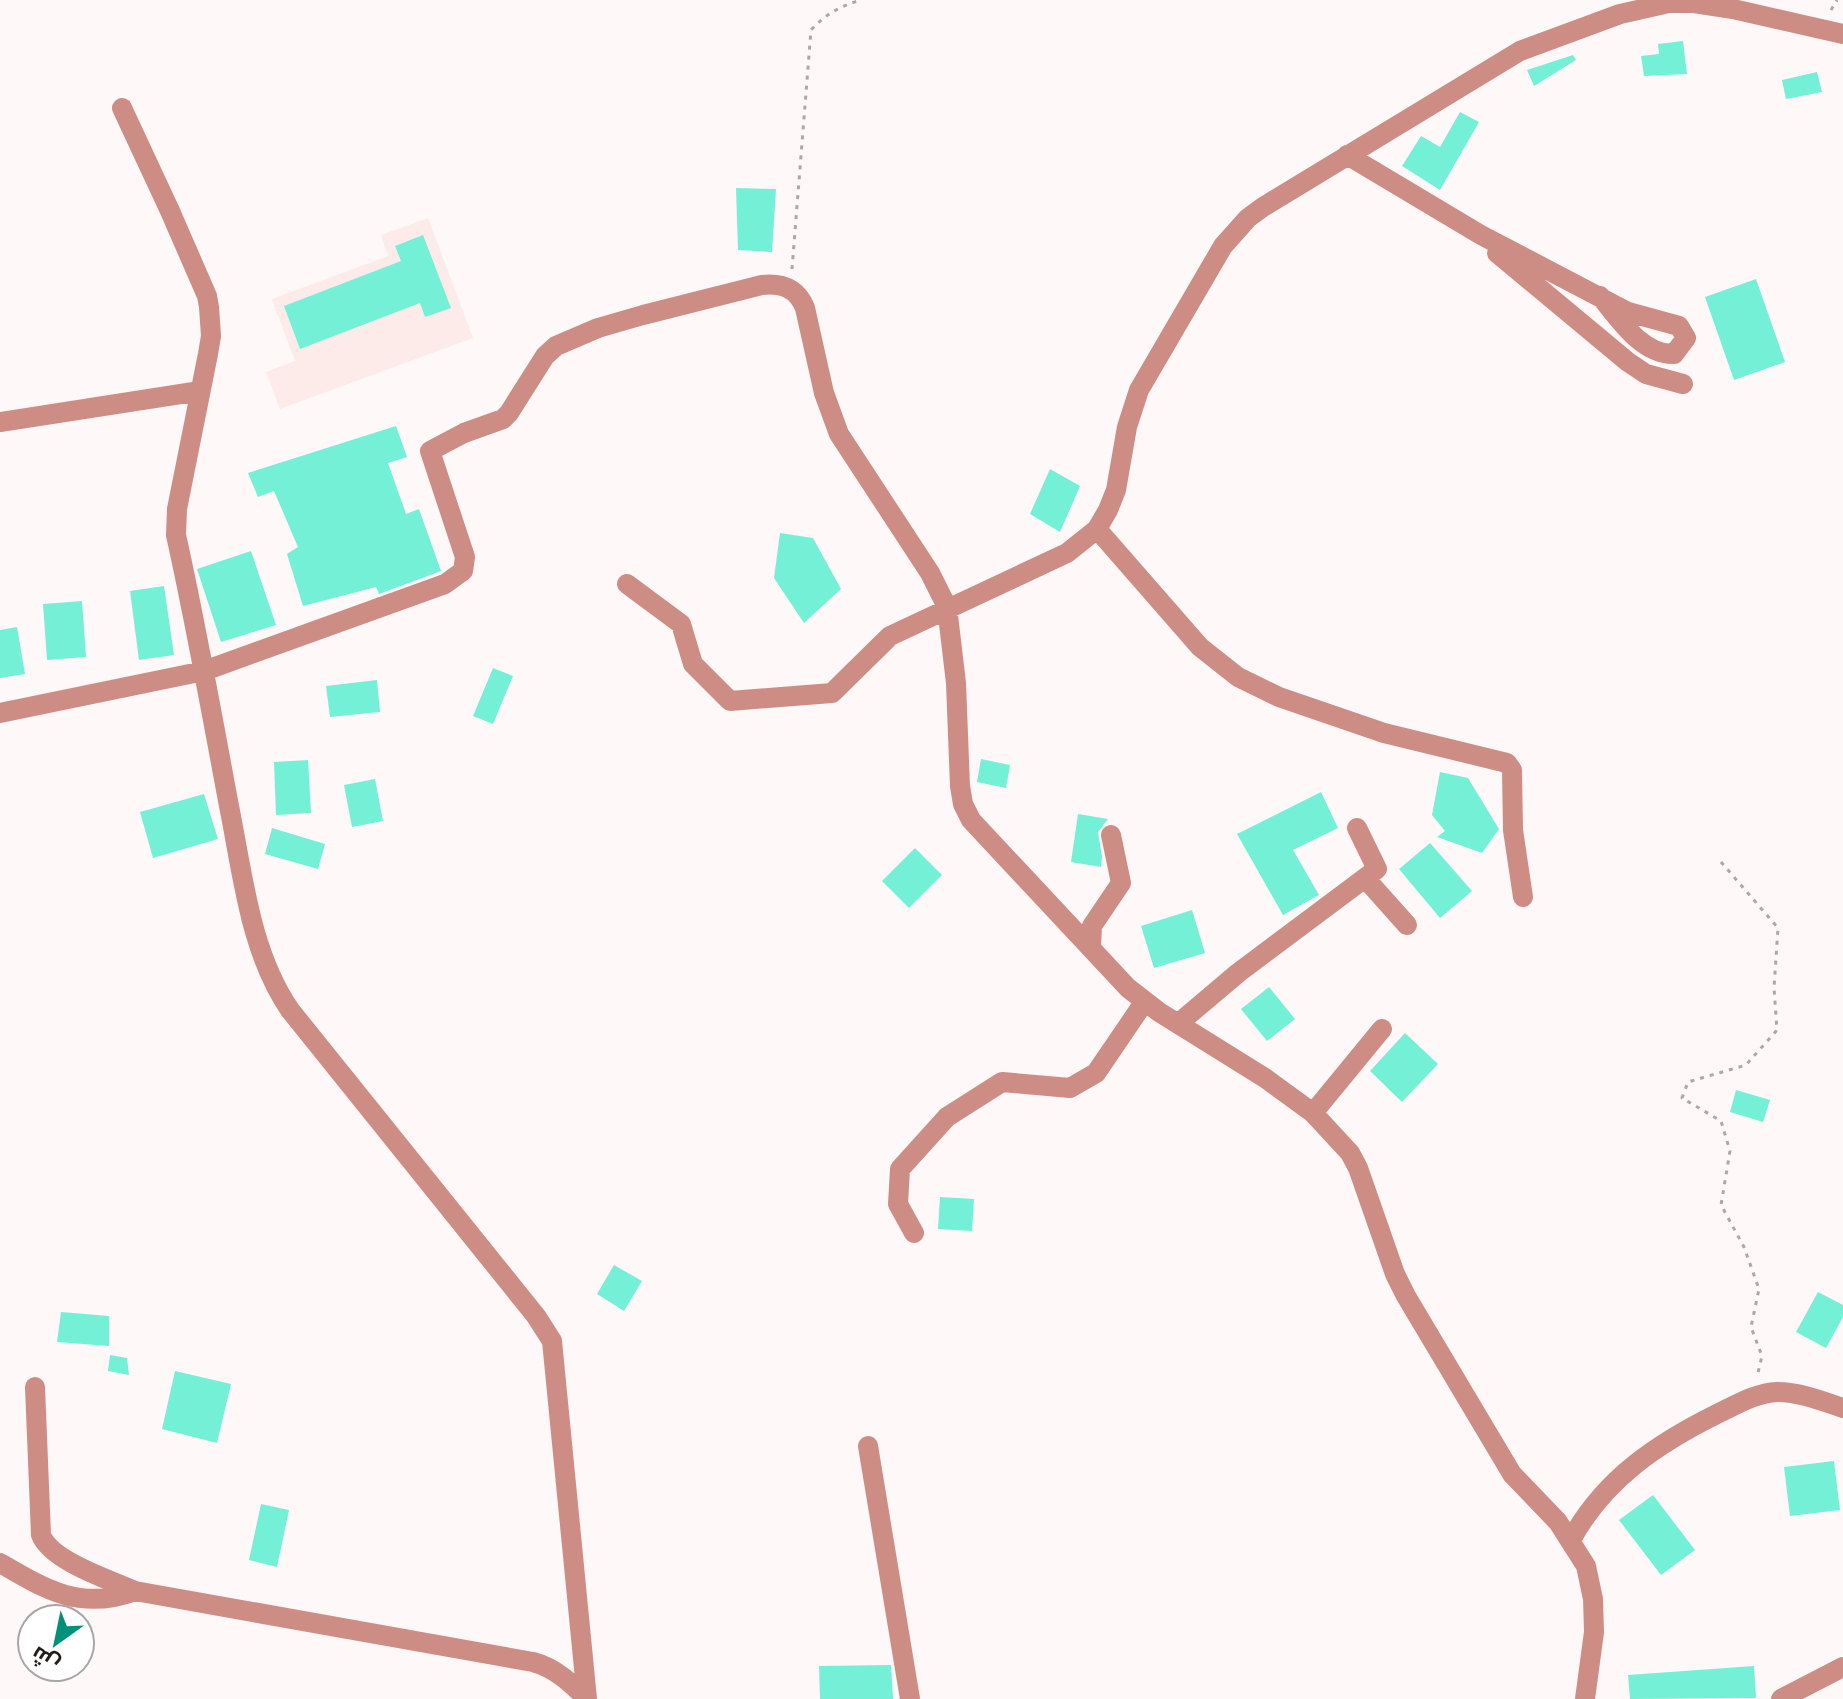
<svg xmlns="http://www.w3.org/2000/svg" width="1843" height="1699" viewBox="0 0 1843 1699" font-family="'Fira Sans Condensed',Cairo,sans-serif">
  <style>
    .built { fill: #fdebe9 }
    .building { fill: #73f0d5 }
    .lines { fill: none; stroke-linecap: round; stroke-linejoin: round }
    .path { stroke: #ada7a7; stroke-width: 3; stroke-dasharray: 4 6; stroke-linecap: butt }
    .minor { stroke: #ce8d84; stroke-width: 20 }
  </style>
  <rect width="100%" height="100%" fill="#fef8f8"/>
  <path class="built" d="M428 218 473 338 280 409 266 372 295 361 272 299 388 256 381 235Z"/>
  <path class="building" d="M1683 41 1687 74 1644 76 1641 56 1659 54 1658 44Z
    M1573 55 1576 60 1534 86 1527 70Z
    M1817 72 1822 92 1786 99 1782 80Z
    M1460 112 1479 122 1440 190 1402 166 1421 136 1440 147Z
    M736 188 776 189 772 252 738 250Z
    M423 235 451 308 425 317 420 303 300 349 284 306 401 261 395 246Z
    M1756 279 1785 362 1734 380 1705 297Z
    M396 426 407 457 388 463 406 514 419 509 441 571 379 594 376 587 303 606 287 554 298 547 274 491 258 497 248 473Z
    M1050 469 1080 486 1060 532 1030 514Z
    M780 533 813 538 841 589 804 623 774 578Z
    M251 551 276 625 221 642 197 569Z
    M164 586 174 655 139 660 130 591Z
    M82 601 86 657 47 660 43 604Z
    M17 627 25 674 0 678V630Z
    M493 668 513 676 493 724 473 716Z
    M377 680 380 712 330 717 326 686Z
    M981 759 1010 765 1006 788 977 782Z
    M308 760 311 813 276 815 274 762Z
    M1440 772 1468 778 1499 829 1482 853 1437 837 1445 831 1432 815Z
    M375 779 383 821 352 827 344 785Z
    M1321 792 1338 828 1293 850 1319 895 1283 915 1237 834Z
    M204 794 218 839 153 858 140 812Z
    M1078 814 1108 819 1098 832 1102 857 1101 867 1071 862Z
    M272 828 325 844 318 869 265 854Z
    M1430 843 1472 891 1440 918 1399 869Z
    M915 848 942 875 909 908 882 881Z
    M1192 910 1205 953 1154 968 1141 926Z
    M1269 987 1295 1019 1267 1041 1241 1009Z
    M1405 1033 1438 1064 1402 1102 1370 1071Z
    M1736 1090 1770 1100 1763 1122 1730 1112Z
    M940 1197 974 1199 972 1231 938 1229Z
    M614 1265 642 1281 624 1311 597 1294Z
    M1818 1292 1843 1305V1317L1826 1348 1796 1332Z
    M61 1312 109 1316V1346L57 1342Z
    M110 1355 127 1358 129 1375 108 1371Z
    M175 1371 231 1384 217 1443 162 1429Z
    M1834 1461 1840 1510 1790 1516 1784 1467Z
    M1653 1495 1695 1550 1661 1575 1619 1520Z
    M261 1504 289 1510 277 1567 249 1560Z
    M891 1665 893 1699H820L819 1666Z
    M1754 1666 1756 1698 1630 1699 1628 1675Z"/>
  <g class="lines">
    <path class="path" d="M1831 10 1837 0
      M792 269 811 30C826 14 840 6 861 0
      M1721 862 1778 928 1774 988 1777 1030 1746 1065 1688 1082 1682 1098 1721 1121 1730 1151 1721 1205 1744 1247 1759 1289 1751 1327 1762 1356 1757 1377"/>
    <path class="minor" d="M122 108 170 211 207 296 209 307 211 336 208 354 177 509 176 535C196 625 212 715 229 806 243 875 250 952 290 1010L536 1316 552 1341 587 1699
      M1347 155 1481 235 1628 312 1679 326 1686 338 1674 354C1642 355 1619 319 1600 296
      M1497 253 1628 362 1646 374 1683 384
      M0 422 200 391
      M1097 529 1200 647 1238 677 1279 697 1384 733 1507 763 1512 770 1513 830 1523 897
      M627 584 681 624 693 664 730 701 832 693 890 636 1067 553 1097 529 1108 510 1116 490 1127 427 1139 390 1223 246 1248 218 1263 207 1520 51 1620 14 1669 3H1694L1733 9 1843 34
      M0 713 204 671 445 584 463 571 465 557 430 451 464 433 503 419 509 413 545 356 556 346 598 328 643 315 762 285C782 283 797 288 805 308L824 393 839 434 930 573 947 607 956 683 960 786 963 804 971 820 1128 988 1159 1012 1265 1078 1313 1113 1350 1153 1358 1168 1395 1274 1406 1296 1512 1474 1558 1522 1586 1566 1593 1599 1594 1632 1585 1699
      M1365 878 1407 925
      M1091 947 1092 926 1121 883 1111 835
      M1179 1023 1238 973 1377 869 1357 828
      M1313 1113 1382 1029
      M914 1233 898 1204 900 1169 947 1117 1002 1082 1070 1088 1096 1073 1145 1001
      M35 1387 41 1535C51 1561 110 1580 135 1591
      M868 1446 910 1699
      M1571 1540C1604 1479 1658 1443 1719 1413 1738 1404 1756 1393 1777 1392 1799 1392 1822 1401 1843 1408
      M0 1563C46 1590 81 1611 135 1591L533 1662C555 1668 570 1682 587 1699
      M1781 1699 1843 1667"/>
  </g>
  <g transform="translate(56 1643) rotate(213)"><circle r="38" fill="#ffffff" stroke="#a7a5a5" stroke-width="2"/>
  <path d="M0-6L14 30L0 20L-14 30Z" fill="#03907b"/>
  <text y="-12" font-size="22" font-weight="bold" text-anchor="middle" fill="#221d1d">ش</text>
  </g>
</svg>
